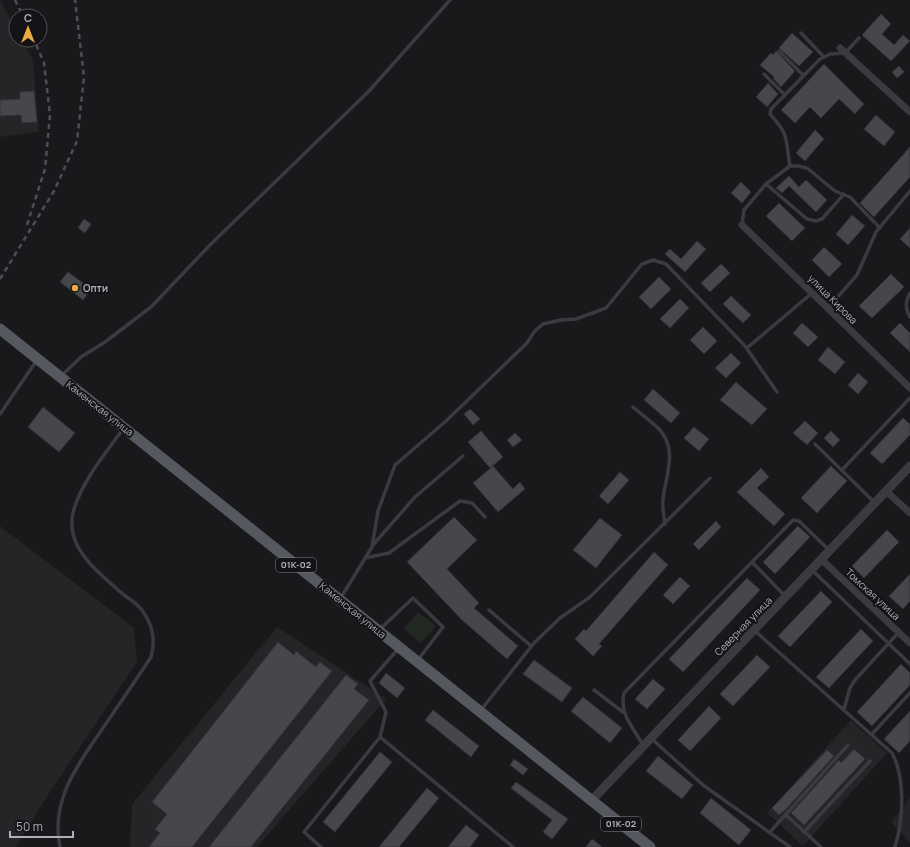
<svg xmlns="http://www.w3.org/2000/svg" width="910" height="847" viewBox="0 0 910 847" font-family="Manrope,sans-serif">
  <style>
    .built { fill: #252528 }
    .green { fill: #212922 }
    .building { fill: #46474b; stroke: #333337 }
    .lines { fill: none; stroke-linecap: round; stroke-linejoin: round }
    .service { stroke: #3a3b40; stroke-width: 3.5 }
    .minor { stroke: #3a3b40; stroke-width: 7 }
    .tertiary { stroke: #3a3b40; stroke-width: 9 }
    .primary { stroke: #56585f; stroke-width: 11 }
    .rail { stroke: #4d4f55; stroke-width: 2.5; stroke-dasharray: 5 4; stroke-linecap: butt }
    .poi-dot { fill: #e9ac43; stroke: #141416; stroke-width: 1.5 }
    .labels { text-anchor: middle; stroke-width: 4; stroke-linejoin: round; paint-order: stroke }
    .shield { fill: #141416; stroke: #7e8289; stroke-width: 1 }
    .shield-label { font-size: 9px; font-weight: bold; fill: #acb1ba }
    .poi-label { font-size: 10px; font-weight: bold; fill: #acb1ba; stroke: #141416; text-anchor: start }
    .street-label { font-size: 10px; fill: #acb1ba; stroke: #141416 }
  </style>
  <rect width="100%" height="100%" fill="#19191b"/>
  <path class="built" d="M0 0 16 29V40H22L33 60 39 132 0 137Z
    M0 526 134 628 137 662 46 798 16 847H0Z
    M277 627 386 699 257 847H130L132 804Z
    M851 720 887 753 803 846 767 813Z
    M910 798V842L891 822Z"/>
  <path class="green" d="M418 612 436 626 421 643 404 629Z"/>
  <path class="building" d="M881 14 891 24 882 34 894 45 903 35 910 41 891 61 862 35Z
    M792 33 813 52 799 66 779 48Z
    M776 51 795 71 781 87 773 78 774 77 760 65 771 53 773 55Z
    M824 64 864 104 855 114 839 99 821 118 810 107 795 123 781 110Z
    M899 66 904 72 897 78 892 72Z
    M768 83 778 94 767 107 756 97Z
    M34 91 37 122 22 123 21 115 0 116V100L20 99V92Z
    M876 115 895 132 884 146 864 129Z
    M815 130 824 139 805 161 796 153Z
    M910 147V177L874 217 860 203Z
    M789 176 799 187 806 180 827 200 816 212 789 186 782 193 776 188Z
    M741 182 751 192 742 203 731 193Z
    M779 203 805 228 792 241 766 216Z
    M852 215 865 226 848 245 836 234Z
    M84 219 91 224 85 233 78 228Z
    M910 228V248L900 239Z
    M697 241 706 249 685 272 665 254 670 249 681 259Z
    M824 247 842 264 829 277 812 260Z
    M721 264 730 273 710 292 701 283Z
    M68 272 91 289 83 300 60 282Z
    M891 274 904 287 872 318 859 306Z
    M659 277 671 289 651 309 639 297Z
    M731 296 751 315 743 323 723 304Z
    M680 299 689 308 670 328 660 319Z
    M802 323 818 337 808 347 793 333Z
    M900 323 910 333V352L890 333Z
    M703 327 717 341 704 354 690 340Z
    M828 347 845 362 835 374 818 360Z
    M731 353 741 363 726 378 715 368Z
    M858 373 868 382 858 394 848 385Z
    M736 382 767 409 752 425 720 400Z
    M653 389 680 413 671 423 644 400Z
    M43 407 75 433 59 452 28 427Z
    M470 409 480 419 473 425 464 414Z
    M903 418 910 424V435L882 464 870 453Z
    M805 421 818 433 807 445 793 433Z
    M694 427 709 439 699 451 684 438Z
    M481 431 503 457 490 468 468 442Z
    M831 431 840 440 833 447 824 438Z
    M515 433 522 440 513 447 507 440Z
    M493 466 513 489 520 482 525 489 498 512 473 483Z
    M831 466 847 481 817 513 801 498Z
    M761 468 769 477 757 488 785 514 774 526 737 492Z
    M620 472 629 480 608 504 599 496Z
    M454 517 477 540 447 569 479 603 474 608 518 646 507 659 462 620 407 562Z
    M600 518 622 535 596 568 573 550Z
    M716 521 721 527 699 550 693 544Z
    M798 526 810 537 775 574 763 562Z
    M887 530 899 542 864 578 852 566Z
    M654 552 668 565 599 644 602 646 593 656 575 639 584 629 586 631Z
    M910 574V601L903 609 889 596Z
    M680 577 690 586 673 604 663 595Z
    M747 578 760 590 683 672 669 659Z
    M821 591 832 602 790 647 778 636Z
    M861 629 873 641 829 688 816 677Z
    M278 642 294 655 296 651 316 667 320 662 332 671 192 847H149L160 833 155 829 167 814 152 802Z
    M757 655 770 667 733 706 720 694Z
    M534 660 572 688 562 702 523 674Z
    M901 664 910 673V685L872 726 857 712Z
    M386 673 405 688 397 698 379 683Z
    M346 675 358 684 354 689 369 700 251 847H209Z
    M653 679 665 689 647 709 635 699Z
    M583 697 622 728 610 743 571 711Z
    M709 706 721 718 690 751 678 740Z
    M433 710 479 746 471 757 425 720Z
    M910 711V741L899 753 884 739Z
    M854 749 865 759 804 825 791 813 839 760 841 763Z
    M827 750 834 756 786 809 779 815 772 808Z
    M380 752 392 762 335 832 323 822Z
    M658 756 693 785 682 799 646 771Z
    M514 759 528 769 523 775 510 765Z
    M516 782 568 819 552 839 543 832 552 820 511 788Z
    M427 788 439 798 399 847H379Z
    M711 798 751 830 739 845 700 813Z
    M466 825 479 835 470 847H448Z
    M592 839 602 847H586Z"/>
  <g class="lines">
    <path class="service" d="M801 33 824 57
      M779 51 803 75
      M764 74 784 94
      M790 166C785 138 790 136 770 114L771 109 820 59 830 54 845 53 859 38
      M766 184 807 219 816 221 822 219 844 194
      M742 225 744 210 766 184 790 166H798L807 168 835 191 850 197 880 228
      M910 293C905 302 905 308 910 317
      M828 308 857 275 876 232 910 191
      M745 346 777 392
      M61 376 81 357 105 342 151 307 212 243 369 91 450 0
      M633 407C641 414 651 421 659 429 678 449 666 475 663 499 662 507 664 516 665 524
      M0 414 37 360
      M815 444 874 502
      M842 470 910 398
      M372 546 415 497 463 456
      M365 558 389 553 460 501 472 503 485 517
      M752 562 785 596
      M812 570 910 664
      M340 599 372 547 378 511 395 465 446 421 527 343 534 332 543 324 561 320 576 319 606 308 642 264 653 260 666 264 747 348 812 293
      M489 610 531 646
      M379 630 413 598 443 627 418 660
      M755 631 892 753C906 779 903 820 895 847
      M398 649 370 681 386 712 380 737 513 847
      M594 690 623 712
      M844 709 850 688 855 680 899 632
      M481 710 534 643 560 618 590 597 710 478
      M872 734 910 693
      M652 739 703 785 790 847
      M643 745C633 727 619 714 624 693L793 520 799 521 829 550
      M786 815 821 847
      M770 832 848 745
      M804 832 870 761
      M60 847C50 798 79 764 105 725 120 703 136 680 151 657 156 640 152 623 141 609 137 604 130 599 124 595 100 574 62 547 74 509 83 480 105 454 123 429
      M321 847 304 832 380 737"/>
    <path class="minor" d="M840 48 910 112
      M742 225 910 388
      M886 491 910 513
      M821 559 910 643"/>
    <path class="tertiary" d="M592 800 910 466"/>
    <path class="primary" d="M0 329 650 847"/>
    <path class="rail" d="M15 0 23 16
      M27 225 45 169 50 115 44 63 34 40
      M0 279 54 191 77 141 84 77 75 0"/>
  </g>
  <circle class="poi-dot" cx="75" cy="288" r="4"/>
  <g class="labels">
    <g class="shield">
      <rect x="276" y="558" width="40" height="14" rx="3"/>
      <rect x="601" y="817" width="40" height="14" rx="3"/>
    </g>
    <g class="shield-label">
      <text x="296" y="568">01К-02</text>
      <text x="621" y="827">01К-02</text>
    </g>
    <g class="poi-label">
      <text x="83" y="292">Опти</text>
    </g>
    <g class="street-label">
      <text transform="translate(833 299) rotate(45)" y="4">улица Кирова</text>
      <text transform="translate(100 408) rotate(38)" y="4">Каменская улица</text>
      <text transform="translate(873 594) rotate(43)" y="4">Томская улица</text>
      <text transform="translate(353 610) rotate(39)" y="4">Каменская улица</text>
      <text transform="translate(743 626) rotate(-46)" y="4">Северная улица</text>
    </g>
  </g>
  <g transform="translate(28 28)"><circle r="19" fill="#141416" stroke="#515358"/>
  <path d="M0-3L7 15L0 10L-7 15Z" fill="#e9ac43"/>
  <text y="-6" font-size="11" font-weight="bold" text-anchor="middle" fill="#acb1ba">С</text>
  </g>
  <path d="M10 831v6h63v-6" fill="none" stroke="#acb1ba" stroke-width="2"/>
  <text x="16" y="831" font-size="12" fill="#acb1ba" stroke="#141416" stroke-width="3" paint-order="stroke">50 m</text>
</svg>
